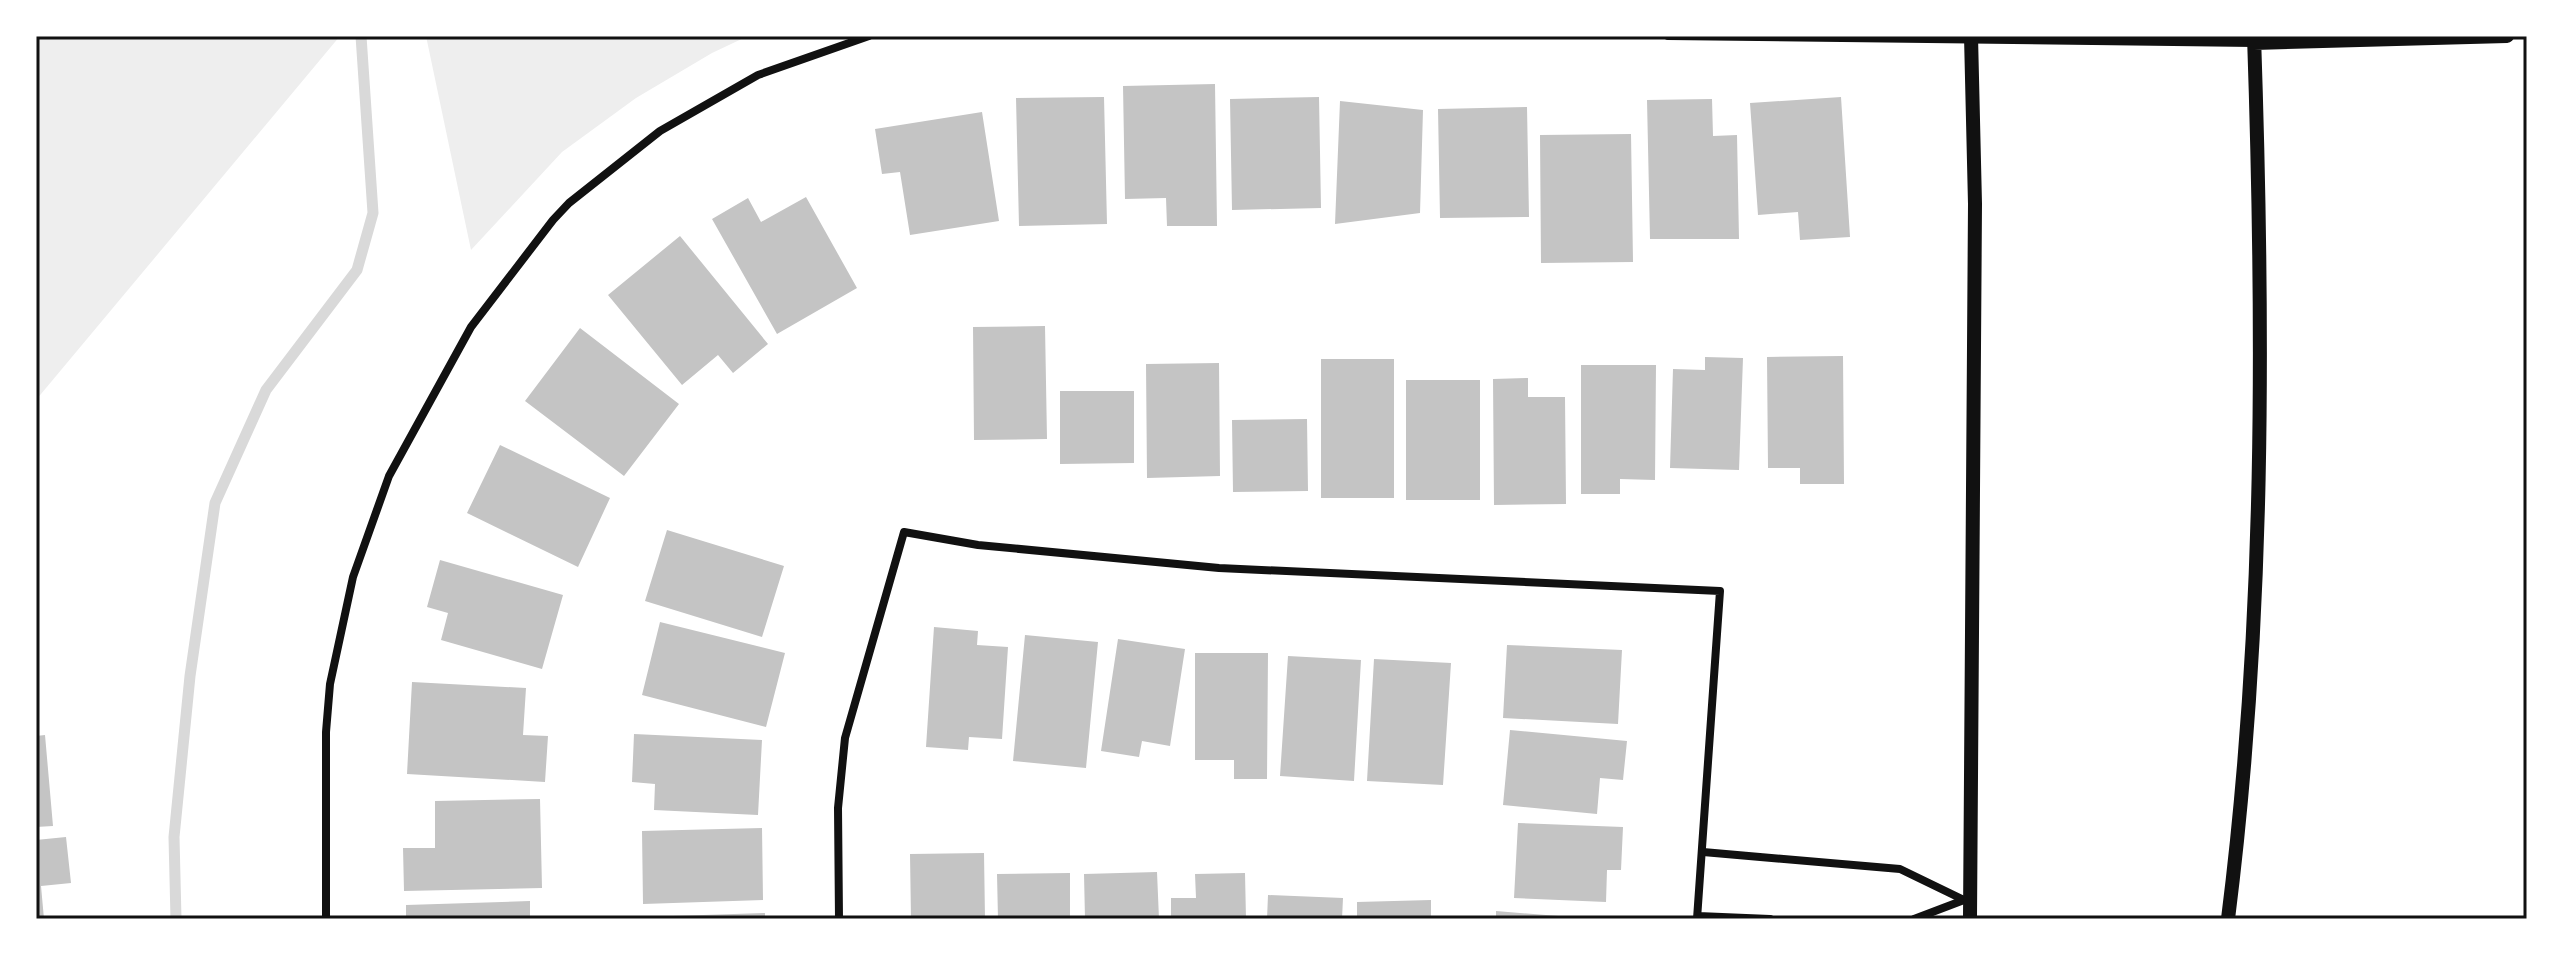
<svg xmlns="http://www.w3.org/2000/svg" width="2563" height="955" viewBox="0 0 2563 955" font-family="'PT Sans Narrow',sans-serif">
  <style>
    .green { fill: #eee }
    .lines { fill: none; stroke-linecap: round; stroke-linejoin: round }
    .stream { stroke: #d9d9d9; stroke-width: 11 }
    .building { fill: #c4c4c4 }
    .minor { stroke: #111; stroke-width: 8 }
    .tertiary { stroke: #111; stroke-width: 14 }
    .neatline { fill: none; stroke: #111; stroke-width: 3 }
  </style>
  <rect width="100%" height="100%" fill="#fff"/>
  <path class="green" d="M36 36H340L36 400Z
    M426 36H748L712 53 636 98 562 152 471 250Z"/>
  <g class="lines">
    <path class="stream" d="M176 919 174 837 190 676 215 503 266 390 357 270 373 213 361 36"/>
  </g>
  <path class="building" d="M1215 84 1217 226H1167L1166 198 1125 199 1123 86Z
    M1104 97 1107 224 1019 226 1016 98Z
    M1319 97 1321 208 1232 210 1230 99Z
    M1841 97 1850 237 1800 240 1798 212 1758 215 1750 103Z
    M1712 99 1713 136 1737 135 1739 239H1650L1647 100Z
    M1340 101 1423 110 1420 213 1335 224Z
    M1527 107 1529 217 1440 218 1438 109Z
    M982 112 999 221 910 235 900 172 882 174 875 129Z
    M1631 134 1633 262 1541 263 1540 135Z
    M806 197 857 288 777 334 712 219 748 198 761 222Z
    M680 236 768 344 733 373 718 355 682 385 608 295Z
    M1045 326 1047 439 974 440 973 327Z
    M580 328 679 404 624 476 525 401Z
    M1843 356 1844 484H1800V468H1768L1767 357Z
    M1705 357 1743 358 1739 470 1670 468 1673 369 1705 370Z
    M1321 359H1394V498H1321Z
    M1219 363 1220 476 1147 478 1146 364Z
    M1581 365H1656L1655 480 1620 479V494H1581Z
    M1528 378V397H1565L1566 504 1494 505 1493 379Z
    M1406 380H1480V500H1406Z
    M1060 391H1134V463L1060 464Z
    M1307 419 1308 491 1233 492 1232 420Z
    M500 445 610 498 578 567 467 513Z
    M667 530 784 566 762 637 645 601Z
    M440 560 563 595 542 669 441 640 448 613 427 607Z
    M660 622 785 653 766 727 642 695Z
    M934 627 978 631 977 645 1008 647 1002 739 969 737 968 750 926 747Z
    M1025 635 1098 642 1086 768 1013 761Z
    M1118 639 1185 649 1170 746 1142 741 1139 757 1101 751Z
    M1507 645 1622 650 1618 724 1503 718Z
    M1195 653H1268L1267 779H1234V760H1195Z
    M1288 656 1361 660 1354 781 1280 776Z
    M1374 659 1451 663 1443 785 1367 781Z
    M412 682 526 688 523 735 548 736 545 782 407 774Z
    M1510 730 1627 741 1623 780 1600 778 1597 814 1503 805Z
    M634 734 762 740 758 815 654 810 655 784 632 782Z
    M45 735 53 826 36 827V736Z
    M540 799 542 888 404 891 403 848H435V801Z
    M1518 823 1623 827 1621 870H1607L1606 902 1514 898Z
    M762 828 763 900 643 904 642 831Z
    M66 837 71 883 41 886 44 919H36V840Z
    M984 853 985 919H911L910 854Z
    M1157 872 1159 919H1085L1084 874Z
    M1070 873V919H998L997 874Z
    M1245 873 1246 919H1171V898H1196L1195 874Z
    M1268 895 1343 898 1342 919H1267Z
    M1431 900V919H1357V902Z
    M530 901V919H406V905Z
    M1496 911 1571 917V919H1496Z
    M765 913V919H673V916Z"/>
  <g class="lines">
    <path class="minor" d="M1668 36 2254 43
      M1703 852 1900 869 1964 900
      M1698 916 1770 919
      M326 919V732L330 684 353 577 389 476 471 327 553 220 569 203 660 131 758 75 869 36
      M839 919 838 808 845 738 904 532 978 545 1219 568 1720 591 1697 919
      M1914 919 1964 900"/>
    <path class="tertiary" d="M2254 43 2507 36
      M1970 919 1975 204 1971 36
      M2228 919C2265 626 2264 331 2254 36"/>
  </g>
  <rect width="2563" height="955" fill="none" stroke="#ffffff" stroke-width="76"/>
  <rect x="38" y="38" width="2487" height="879" class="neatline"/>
</svg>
